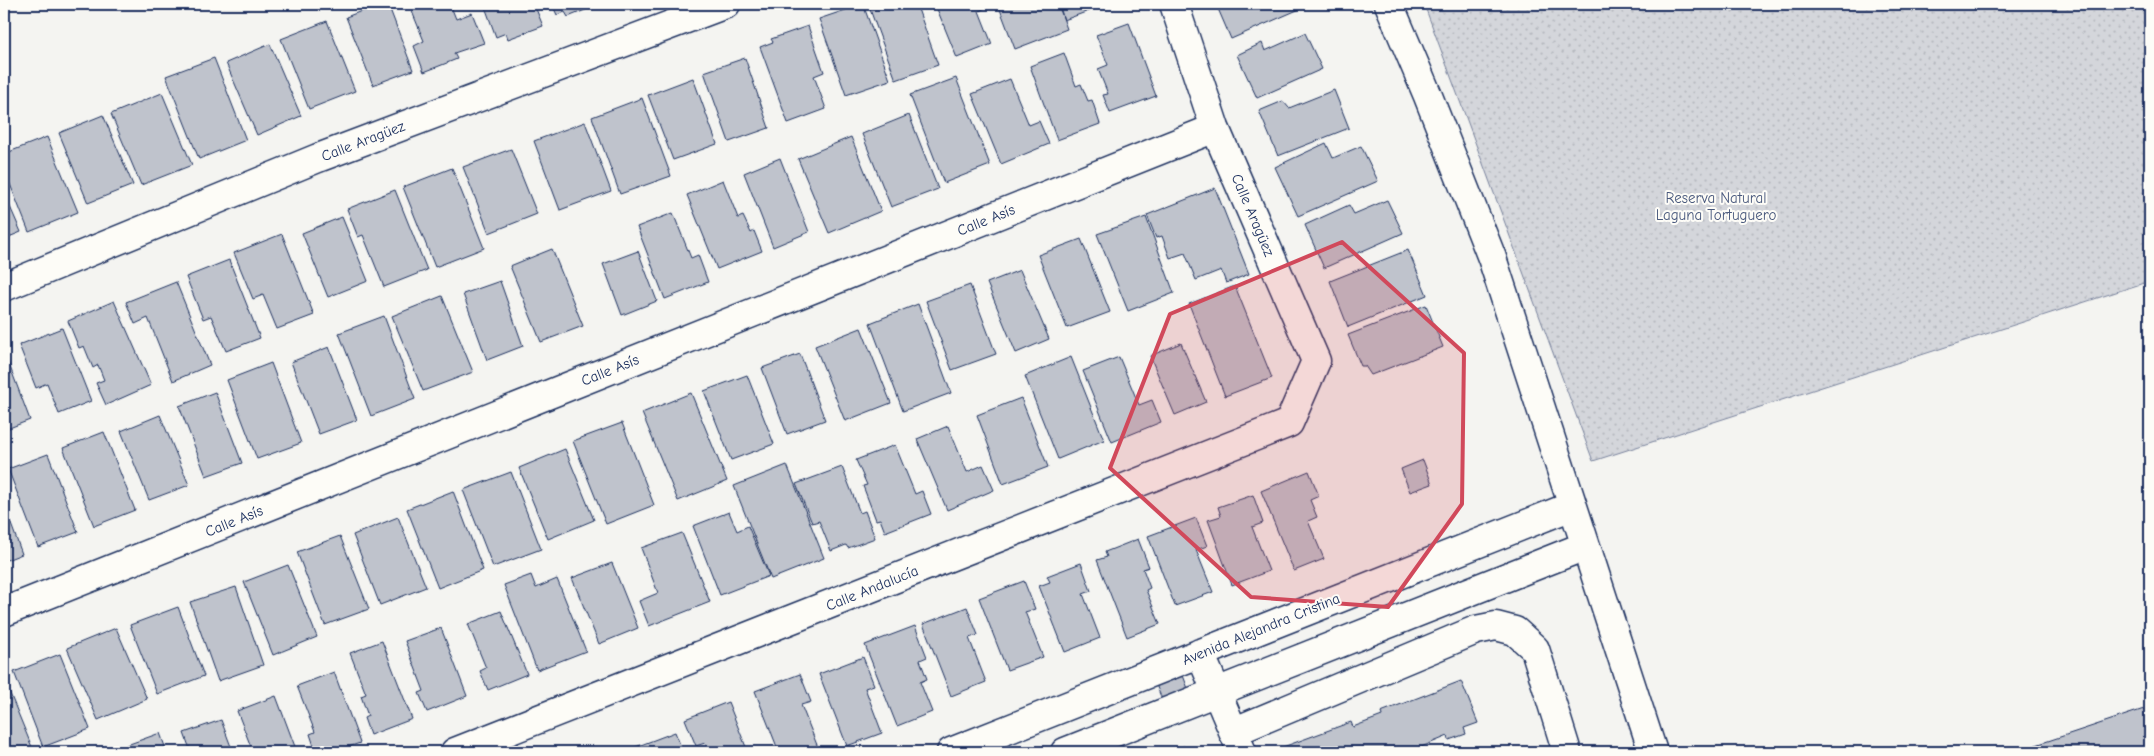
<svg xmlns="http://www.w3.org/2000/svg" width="2154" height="756" viewBox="0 0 2154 756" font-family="'Comic Neue',sans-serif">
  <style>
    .park { fill: url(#park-dots); stroke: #78829c }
    .building { fill: #bfc3cc; stroke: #1b2f5e }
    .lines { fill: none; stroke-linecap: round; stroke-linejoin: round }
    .minor-casing { stroke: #1b2f5e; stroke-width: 31 }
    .minor { stroke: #fdfcf7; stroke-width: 28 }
    .marked { fill: #d1495b; fill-opacity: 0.2; stroke: #d1495b; stroke-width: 4; stroke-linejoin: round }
    .labels { text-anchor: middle; stroke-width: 4; stroke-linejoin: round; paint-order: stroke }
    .street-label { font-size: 15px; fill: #1b2f5e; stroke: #fdfcf7 }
    .park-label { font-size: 15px; fill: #49597d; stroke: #fdfcf7 }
  </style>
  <defs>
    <pattern id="park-dots" width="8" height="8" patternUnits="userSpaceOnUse" patternTransform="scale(1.25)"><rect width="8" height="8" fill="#d4d6db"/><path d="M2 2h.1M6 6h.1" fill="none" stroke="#b5b8be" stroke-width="1.8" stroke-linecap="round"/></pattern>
  </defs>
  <rect width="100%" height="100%" fill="#f4f4f1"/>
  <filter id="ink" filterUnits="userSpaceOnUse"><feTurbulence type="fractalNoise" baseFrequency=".02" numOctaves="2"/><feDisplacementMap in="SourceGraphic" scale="10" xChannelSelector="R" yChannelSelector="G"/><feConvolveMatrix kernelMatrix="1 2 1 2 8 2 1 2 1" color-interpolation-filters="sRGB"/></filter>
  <g filter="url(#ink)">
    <path class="park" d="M1424 4H2150V281L1593 461Z"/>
    <path class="building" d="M380 4H388L413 70 373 85 346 17Z
      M409 4H450L456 19 472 13 484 43 454 53 457 59 424 72 414 46 424 41Z
      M484 4H534L543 26 508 39 506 33 496 37Z
      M552 4H600L568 17 565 12 557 15Z
      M863 4 890 80 846 95 819 19Z
      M868 4H929L918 9 938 65 896 80Z
      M935 4H994L979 11 992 44 957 58Z
      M998 4H1058L1067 29 1015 49Z
      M1059 4H1108L1064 20Z
      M1216 4H1300L1302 8 1231 39Z
      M327 21 355 91 309 109 281 39Z
      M1129 23 1156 96 1110 113 1103 95 1108 94 1098 69 1108 65 1096 35Z
      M808 26 824 72 814 76 826 109 788 123 760 47 773 42 771 39Z
      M1305 33 1322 69 1257 98 1237 55 1262 43 1265 51Z
      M270 44 301 116 257 135 226 63Z
      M1064 53 1076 86 1081 84 1088 101 1092 100 1100 124 1057 140 1030 66Z
      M214 58 246 140 199 159 166 76Z
      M745 58 769 128 729 142 704 72Z
      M693 78 717 144 673 160 648 95Z
      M956 78 990 165 944 183 910 95Z
      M1010 79 1029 125 1039 121 1049 144 1001 164 972 94Z
      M1334 90 1349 128 1278 156 1259 111 1283 101 1289 108Z
      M162 93 192 165 141 185 111 114Z
      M642 98 671 176 620 194 592 117Z
      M103 115 133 185 88 203 59 133Z
      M909 115 938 189 891 207 862 134Z
      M585 122 611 191 560 210 534 141Z
      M47 137 78 212 29 232 4 169V154Z
      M851 137 881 211 829 233 798 159Z
      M1326 143 1333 158 1361 146 1378 181 1298 216 1275 167Z
      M511 149 537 214 489 233 463 167Z
      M780 158 809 232 773 247 744 173Z
      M452 168 484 248 435 267 403 187Z
      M723 180 738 218 743 216 751 233 754 231 762 251 717 269 687 195Z
      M1215 188 1249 274 1226 283 1221 270 1196 280 1185 253 1170 258 1162 236 1156 238 1147 215Z
      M395 190 427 270 384 287 363 235 358 237 347 209Z
      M4 193 21 232 4 239Z
      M1387 200 1403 233 1324 268 1305 225 1349 205 1354 214Z
      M673 213 691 258 698 255 708 282 665 299 637 227Z
      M342 217 368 281 328 297 302 233Z
      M1146 217 1174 293 1128 311 1097 234Z
      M282 234 314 315 277 329 263 295 253 299 234 253Z
      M1081 239 1110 312 1067 328 1038 255Z
      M552 249 583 326 541 342 510 266Z
      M1408 250 1427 295 1348 327 1330 281Z
      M638 251 657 301 622 315 603 264Z
      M229 260 260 338 226 351 211 316 203 319 186 277Z
      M1020 270 1049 339 1016 353 987 283Z
      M500 281 523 346 487 360 463 294Z
      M176 282 210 365 173 381 148 318 135 324 126 302Z
      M970 285 996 354 952 370 926 301Z
      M1235 286 1272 378 1225 396 1189 304Z
      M442 296 473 372 423 391 392 316Z
      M114 301 151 385 106 405 96 383 104 380 98 365 93 368 84 346 79 348 68 321Z
      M918 304 951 393 903 411 870 323Z
      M1426 305 1443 347 1371 375 1365 366H1361L1348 335Z
      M384 316 415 399 371 416 339 333Z
      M62 328 91 401 59 414 47 383 36 388 19 345Z
      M861 328 891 403 845 421 815 346Z
      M1181 343 1206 402 1175 415 1150 356Z
      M329 347 357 420 319 434 291 362Z
      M4 351 30 420 4 430Z
      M800 354 825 420 787 434 762 368Z
      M1071 357 1104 440 1058 459 1025 376Z
      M1119 357 1139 405 1152 400 1161 422 1112 442 1083 371Z
      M271 363 301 443 257 459 227 380Z
      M747 375 774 444 731 460 704 391Z
      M215 392 242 463 206 476 179 406Z
      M691 393 727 481 678 501 642 413Z
      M1021 398 1048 467 1003 484 977 415Z
      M160 415 189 485 149 500 121 431Z
      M622 423 654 505 606 524 573 441Z
      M948 426 967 472 983 465 994 490 947 510 917 439Z
      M104 432 135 510 94 526 63 448Z
      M895 445 915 494 922 491 931 514 885 532 880 519 876 520 863 486 867 485 856 460Z
      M565 449 594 520 548 539 519 468Z
      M48 454 78 532 38 547 8 469Z
      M1423 460 1432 484 1410 492 1401 469Z
      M787 465 824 558 771 579 734 486Z
      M842 467 860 513 865 511 875 538 848 548 846 545 831 551 819 521 812 523 796 484Z
      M1309 471 1319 496 1310 500 1317 517 1308 521 1324 559 1294 571 1261 491Z
      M511 472 541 549 493 567 463 490Z
      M453 491 483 570 438 588 407 509Z
      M1253 495 1263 523 1252 527 1269 571 1232 585 1208 520 1221 516 1218 507Z
      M4 505 22 554 4 561Z
      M729 512 737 531 748 526 769 576 720 595 693 526Z
      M398 517 426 587 380 605 353 535Z
      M1196 518 1207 546 1196 550 1213 592 1175 606 1148 536Z
      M682 533 710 602 649 626 639 601 658 593 641 548Z
      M340 536 369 609 325 625 297 552Z
      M1138 539 1149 567 1143 569 1150 588 1146 590 1160 624 1127 637 1097 560 1107 557 1105 552Z
      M612 563 638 628 599 644 572 578Z
      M1081 563 1091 591 1083 594 1100 638 1065 652 1039 586 1050 582 1047 576Z
      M288 565 317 637 273 655 244 582Z
      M531 575 536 588 557 579 586 651 537 670 504 585Z
      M1024 581 1035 609 1025 612 1043 657 1007 670 979 598Z
      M236 587 263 665 218 681 190 602Z
      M178 607 204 676 157 694 130 625Z
      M967 607 978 635 969 638 986 682 951 696 923 624Z
      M501 611 527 674 488 690 480 671 486 668 468 624Z
      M915 626 927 657 920 660 927 679 920 682 932 712 897 726 865 645Z
      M116 628 147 699 98 720 67 648Z
      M441 628 467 696 427 712 419 693 424 691 405 641Z
      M382 641 412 719 370 735 364 718 368 716 361 696 366 694 350 653Z
      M60 654 90 729 43 747 14 672Z
      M863 657 874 685 865 688 882 733 847 746 819 674Z
      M1179 665 1192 699 1166 709 1152 675Z
      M334 672 360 743 334 752H316L310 734 315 732 297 686Z
      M800 674 811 702 801 705 819 750 812 752H779L755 691Z
      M4 679 34 752H4Z
      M1461 681 1478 723 1464 728 1466 734 1449 740 1448 736 1414 750 1415 752H1285L1283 747 1351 722 1353 727 1382 716 1381 712Z
      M276 696 297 752H253L237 711Z
      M728 702 748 752H709L705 743 696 746 685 719Z
      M2150 707V752H2022L2021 750Z
      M221 720 233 752H191L184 733Z
      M675 732 683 752H634L633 748Z
      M160 733 167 752H114L113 750Z
      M1184 746 1186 752H1166Z"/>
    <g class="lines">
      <g class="minor-casing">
        <path id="minor" d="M1389 4 1428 96 1492 258 1653 752
          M4 287 318 158 726 4
          M4 612 1215 128
          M1200 653 1242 752
          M1233 732 1476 630 1496 626 1515 631 1535 649 1567 752
          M455 752 1289 423 1316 361 1215 128 1174 4
          M951 752 1572 506
          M1065 752 1585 546"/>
      </g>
      <use href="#minor" class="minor"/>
    </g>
  </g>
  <path class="marked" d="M1342 242 1464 353 1462 504 1388 607 1251 597 1110 468 1170 314Z"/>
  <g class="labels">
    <g class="street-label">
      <text transform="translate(363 141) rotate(-21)" y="5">Calle Aragüez</text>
      <text transform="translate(1253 215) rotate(67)" y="5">Calle Aragüez</text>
      <text transform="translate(986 220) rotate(-22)" y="5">Calle Asís</text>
      <text transform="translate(610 370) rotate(-22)" y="5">Calle Asís</text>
      <text transform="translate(234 521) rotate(-22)" y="5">Calle Asís</text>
      <text transform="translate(872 588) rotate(-22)" y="5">Calle Andalucía</text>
      <text transform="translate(1261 629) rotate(-22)" y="5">Avenida Alejandra Cristina</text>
    </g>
    <g class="park-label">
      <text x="1716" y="203">Reserva Natural<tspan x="1716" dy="17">Laguna Tortuguero</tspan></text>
    </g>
  </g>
  <rect width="2154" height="756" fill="none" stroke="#fdfcf7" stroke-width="20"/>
  <rect x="10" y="10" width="2134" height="736" fill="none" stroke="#1b2f5e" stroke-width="2" filter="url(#ink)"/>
</svg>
